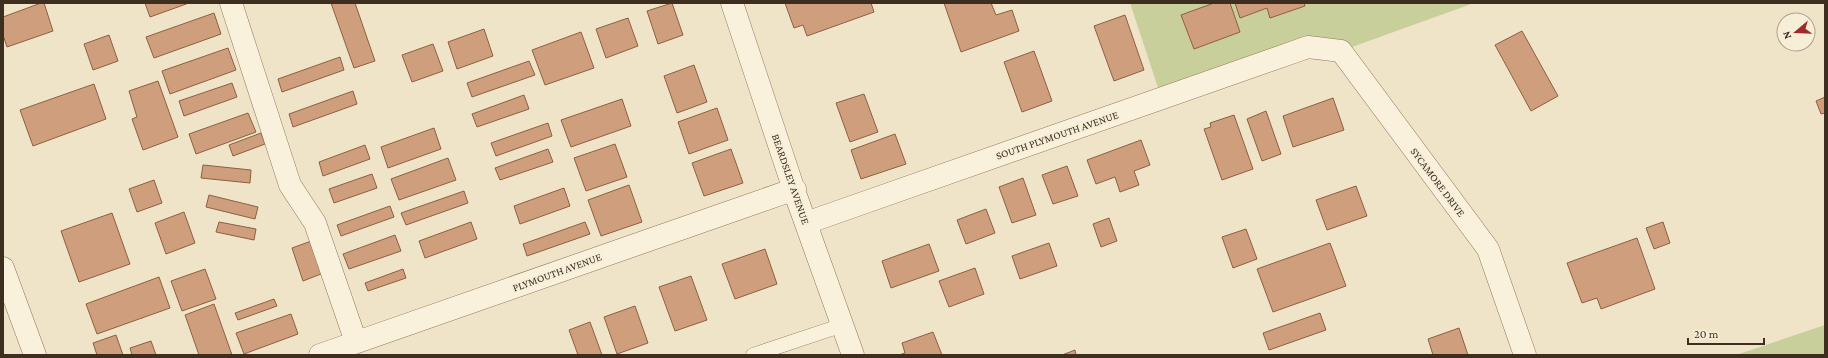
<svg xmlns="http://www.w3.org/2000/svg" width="1828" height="358" viewBox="0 0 1828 358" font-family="'Crimson Pro',serif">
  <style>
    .green { fill: #c9cf9b }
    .building { fill: #cf9f7d; stroke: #8d5f41 }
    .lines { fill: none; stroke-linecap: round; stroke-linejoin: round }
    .service-casing { stroke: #8d765c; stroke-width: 15 }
    .minor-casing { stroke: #8d765c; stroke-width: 23 }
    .service { stroke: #faf1dc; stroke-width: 14 }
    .minor { stroke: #faf1dc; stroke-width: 22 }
    .labels { text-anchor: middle; stroke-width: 4; stroke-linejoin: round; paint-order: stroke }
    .street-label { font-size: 11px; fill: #3d2e20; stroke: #f7eed8 }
  </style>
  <rect width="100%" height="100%" fill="#f0e4c8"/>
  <path class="green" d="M1130 3H1474L1341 51 1219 82 1162 100Z
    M1825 325V355H1736Z"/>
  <path class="building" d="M41 3H44L53 31 7 47 3 35V17Z
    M145 3H189L150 17Z
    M331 3H355L375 61 354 68Z
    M672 3 683 35 658 44 647 11Z
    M785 3H871L874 12 807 36 803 25 794 28Z
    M944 3H991L996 15 1012 10 1019 31 961 52Z
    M1214 3H1230L1240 32 1194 49 1181 15Z
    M1235 3H1304L1305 6 1270 18 1267 8 1240 18Z
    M214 13 221 34 154 58 146 37Z
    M1125 15 1144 70 1114 81 1094 26Z
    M628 18 638 46 606 58 596 29Z
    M484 29 493 56 457 69 448 42Z
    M1522 31 1558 96 1531 111 1495 45Z
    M581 32 594 68 545 85 532 50Z
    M109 35 118 61 93 70 84 44Z
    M433 44 443 71 412 82 402 55Z
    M228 48 236 70 170 94 162 71Z
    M1034 51 1052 101 1022 112 1004 62Z
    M340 57 344 70 282 92 278 79Z
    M529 61 535 75 472 97 467 83Z
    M694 65 707 102 677 113 664 76Z
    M158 81 178 137 143 150 132 119 137 117 129 91Z
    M232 83 237 97 184 116 179 101Z
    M94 84 106 119 33 146 20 110Z
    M353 91 357 104 293 127 289 114Z
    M864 94 878 132 850 142 836 103Z
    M524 95 529 109 477 127 472 114Z
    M1825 97V113L1821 114 1816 101Z
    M1333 98 1344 130 1293 147 1283 116Z
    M622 99 631 126 571 147 561 120Z
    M717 108 728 140 689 154 678 122Z
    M1266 111 1281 154 1262 161 1247 119Z
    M248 113 256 132 196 154 189 134Z
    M1234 115 1253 169 1222 180 1204 129 1211 127 1210 123Z
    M548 123 552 136 496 156 491 143Z
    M434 128 441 149 388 168 381 147Z
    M261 133 265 144 233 156 229 145Z
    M895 134 906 164 861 179 851 150Z
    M1141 140 1150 165 1134 171 1139 185 1120 192 1115 177 1096 184 1087 160Z
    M615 144 627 177 586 191 574 158Z
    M365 145 370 159 323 176 319 162Z
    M548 149 553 162 500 180 495 168Z
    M731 149 743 183 704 196 692 163Z
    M448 158 456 180 399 200 391 179Z
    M203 165 251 170 250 183 201 178Z
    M1067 166 1078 196 1053 204 1042 175Z
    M372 174 377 188 334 203 329 189Z
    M1023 178 1036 215 1012 223 999 187Z
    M154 180 162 203 137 212 129 189Z
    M629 185 642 222 601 236 588 200Z
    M1356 186 1367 216 1327 230 1316 200Z
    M564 188 570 206 520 224 514 206Z
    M464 191 468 203 406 225 401 213Z
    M209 195 258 207 255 219 206 207Z
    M390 206 394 217 341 236 337 225Z
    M986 209 995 233 966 244 957 220Z
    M184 212 195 243 166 254 155 223Z
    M112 213 130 264 79 282 61 231Z
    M1109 218 1117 241 1101 247 1093 224Z
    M219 222 256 229 254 240 216 232Z
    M471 222 477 239 425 258 419 241Z
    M585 222 590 234 527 256 523 244Z
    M1663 222 1670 243 1654 249 1646 228Z
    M1246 229 1257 259 1233 268 1222 237Z
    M395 235 401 251 349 269 343 254Z
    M1637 238 1655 289 1601 309 1597 298 1582 303 1567 263Z
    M314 240 326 272 303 281 292 248Z
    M1049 243 1057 266 1020 279 1012 256Z
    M1330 243 1346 286 1273 312 1257 269Z
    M929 244 939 271 891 288 882 261Z
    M765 249 777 284 735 299 722 264Z
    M975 268 984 294 949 307 939 281Z
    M205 269 216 299 182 311 171 281Z
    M403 269 406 278 368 291 365 283Z
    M691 276 707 320 675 331 659 287Z
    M159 277 170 308 97 334 86 304Z
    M274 299 277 306 238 320 235 313Z
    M214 304 232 355H199L185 315Z
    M635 306 648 343 617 354 604 317Z
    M1320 313 1326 330 1269 350 1263 333Z
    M291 314 298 334 244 354 236 333Z
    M590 322 602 355H578L569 330Z
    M1459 328 1468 355H1433L1428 339Z
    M933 332 942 355H899L905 353 902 343Z
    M116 335 123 355H97L93 343Z
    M151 341 156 355H132L130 348Z
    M1075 350 1076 355H1062Z"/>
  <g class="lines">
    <g class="service-casing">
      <path id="service" d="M753 355 843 325"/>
    </g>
    <g class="minor-casing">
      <path id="minor" d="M231 3 290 185 315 223 356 342
        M732 3 796 196 853 355
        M806 223 1308 47 1341 51 1488 249 1525 355
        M3 268 35 355
        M320 355 795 189"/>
    </g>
    <use href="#service" class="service"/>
    <use href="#minor" class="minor"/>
  </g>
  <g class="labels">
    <g class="street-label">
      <text transform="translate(1057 135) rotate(-19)" y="4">SOUTH PLYMOUTH AVENUE</text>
      <text transform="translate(791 179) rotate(71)" y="4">BEARDSLEY AVENUE</text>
      <text transform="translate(1438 182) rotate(53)" y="4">SYCAMORE DRIVE</text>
      <text transform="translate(557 272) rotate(-20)" y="4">PLYMOUTH AVENUE</text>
    </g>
  </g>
  <rect width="1828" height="358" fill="none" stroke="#3d2e20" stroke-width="8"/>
  <g transform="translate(1796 32) rotate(251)"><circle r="19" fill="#f7eed8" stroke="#ada18e"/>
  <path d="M0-3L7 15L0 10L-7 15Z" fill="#9e2a2b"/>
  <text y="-6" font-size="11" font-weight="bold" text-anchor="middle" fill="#3d2e20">N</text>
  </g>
  <path d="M1688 338v6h76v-6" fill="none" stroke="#3d2e20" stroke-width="2"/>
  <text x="1694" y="338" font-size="12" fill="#3d2e20" stroke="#f7eed8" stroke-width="3" paint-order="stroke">20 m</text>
</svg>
